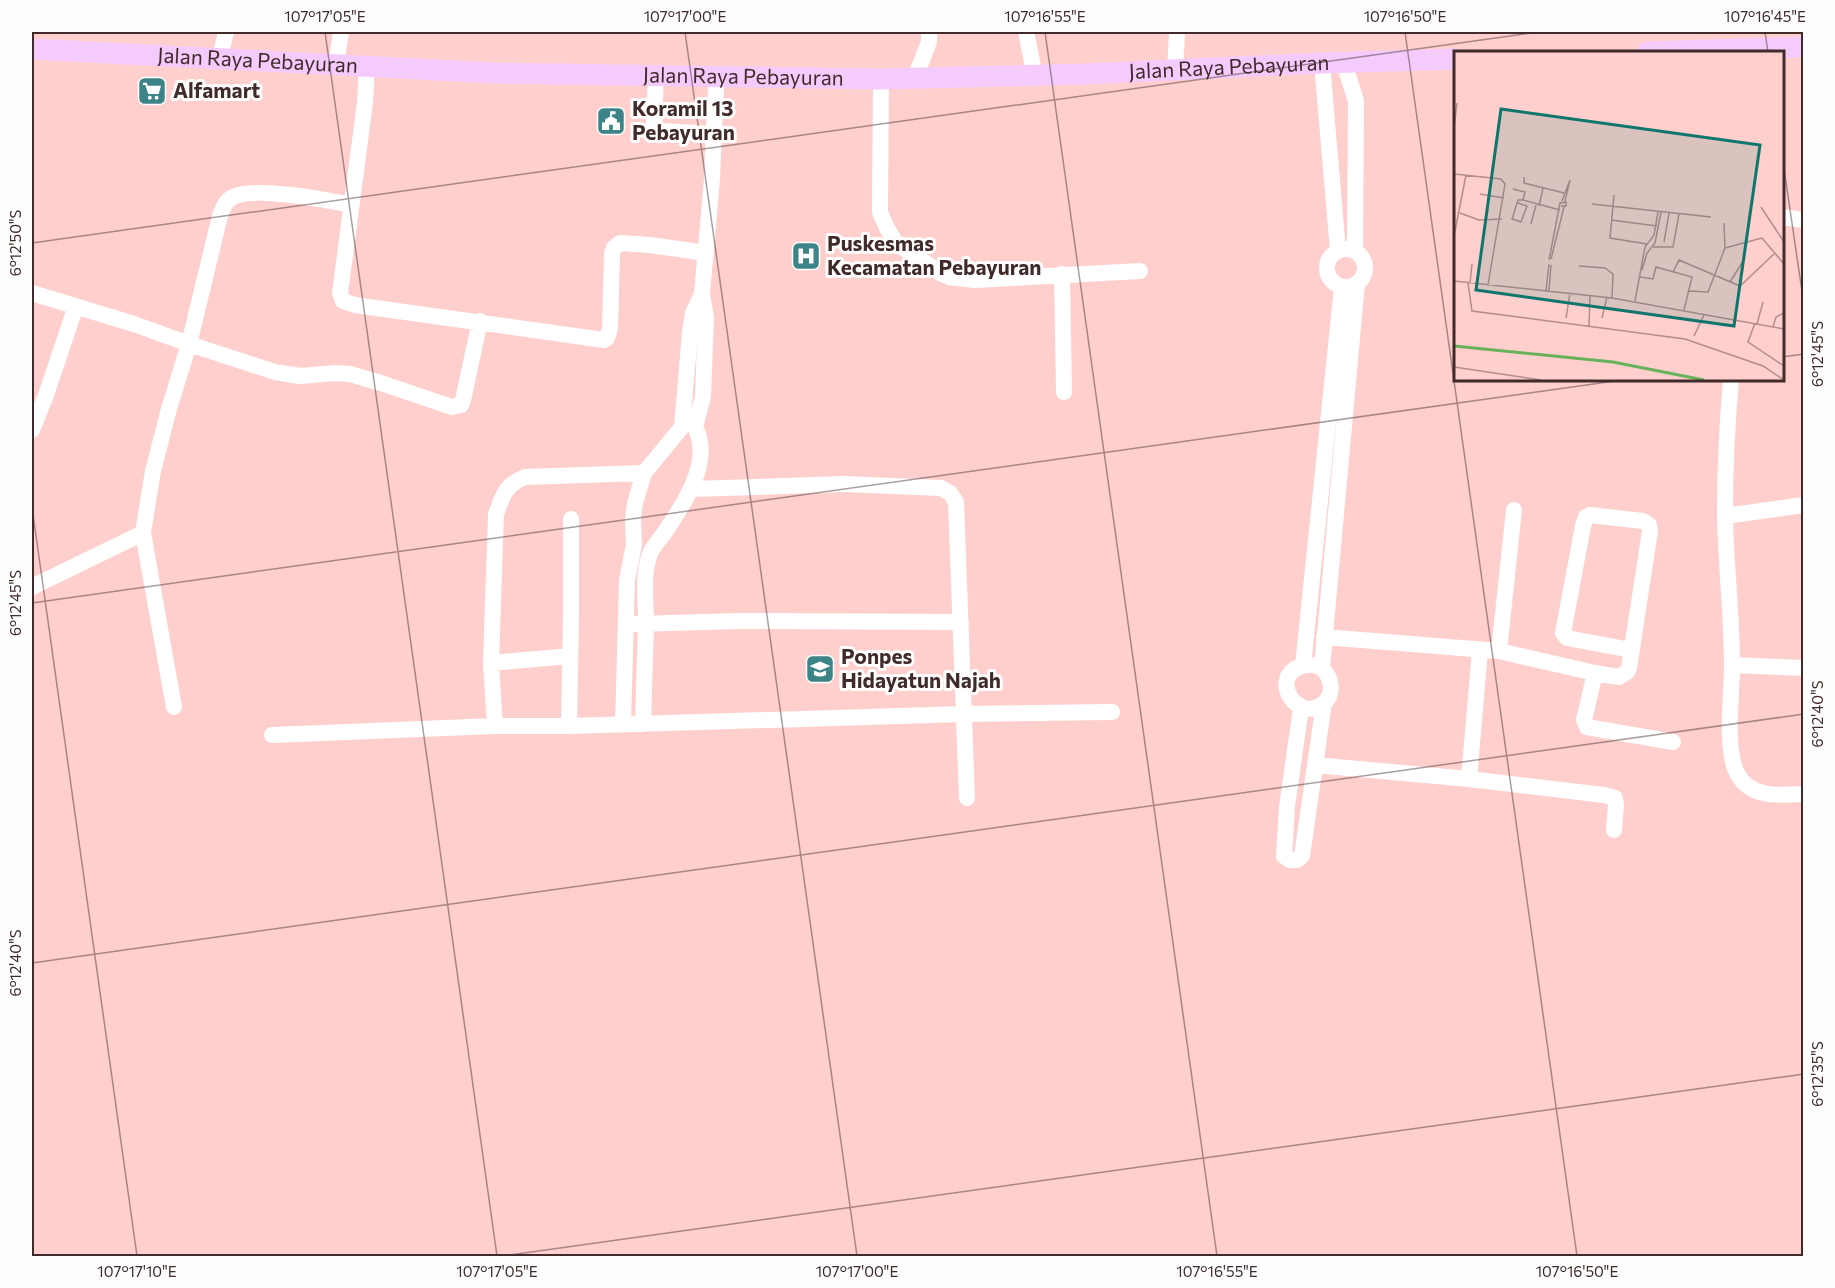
<svg xmlns="http://www.w3.org/2000/svg" width="1835" height="1288" viewBox="0 0 1835 1288" font-family="Commissioner,sans-serif">
  <style>
    .lines { fill: none; stroke-linecap: round; stroke-linejoin: round }
    .minor { stroke: #fff; stroke-width: 16 }
    .major { stroke: #f4cbfc; stroke-width: 21 }
    .ticks { fill: none; stroke: #412b2a; stroke-width: 1.5; stroke-opacity: 0.45 }
    .labels { text-anchor: middle; stroke-width: 6; stroke-linejoin: round; paint-order: stroke }
    .street-label { font-size: 21px; fill: #412b2a; stroke: #fdfdfd }
    .poi-label { font-size: 21px; font-weight: bold; fill: #412b2a; stroke: #fdfdfd; text-anchor: start }
    .inset-river { fill: none; stroke: #69b25c; stroke-width: 3 }
    .inset-road { fill: none; stroke: #b28d8c; stroke-width: 1.5 }
    .view { fill: #0f766e; fill-opacity: 0.15; stroke: #0f766e; stroke-width: 3 }
    .inset-edge { fill: none; stroke: #412b2a; stroke-width: 3 }
    .neatline { fill: none; stroke: #412b2a; stroke-width: 2 }
    .ticks-label { font-size: 15px; text-anchor: middle; fill: #412b2a }
  </style>
  <rect width="100%" height="100%" fill="#fecfcd"/>
  <g class="lines">
    <path class="minor" d="M1026 32 1035 76
      M220 58 226 32
      M1322 63 1338 251
      M1344 63 1356 101 1355 251
      M336 65 341 32
      M367 67 365 103 340 293 343 301 355 305 604 340 607 338 610 329 612 254 614 248 620 243 650 245 706 253
      M1175 71 1177 32
      M656 75 654 124 659 131 714 134
      M915 78 929 42V32
      M881 79 880 212 887 228 896 243 942 274 949 277 975 280 1140 271
      M1782 217 1804 220
      M1327 268a19 19 0 1 1 38 0a19 19 0 1 1-38 0Z
      M1062 274 1064 392
      M32 293 134 324 189 344 275 372 300 376 335 373 350 374 381 383 452 407 461 405 463 400 480 321
      M1731 380C1727 425 1725 471 1725 516 1726 566 1732 616 1732 667 1732 695 1724 751 1738 775 1752 799 1780 795 1804 794
      M32 430 46 395 76 306
      M692 489 844 484 941 488 950 493 956 502 967 798
      M1725 516 1804 505
      M32 587 143 533
      M635 624 739 621 961 622
      M1324 637 1499 651 1595 673 1584 720 1587 727 1673 742
      M1499 651 1514 510
      M491 663 570 656
      M1732 665 1804 668
      M1303 666 1342 287
      M1322 668C1313 664 1308 664 1299 667 1270 679 1297 723 1323 704 1335 694 1332 678 1322 668L1357 283
      M1595 673 1619 677 1627 672 1629 668 1650 531 1649 525 1643 521 1590 515 1586 517 1583 526 1563 633 1567 638 1631 650
      M174 707 143 533 153 471 169 409 189 344 220 216C223 208 225 201 233 197 253 186 327 200 351 205
      M1301 708 1287 807 1284 856 1290 860H1297L1302 856 1324 703
      M623 724 627 580 634 545 633 519 635 503 644 473 682 427 690 332 693 313 702 294
      M643 724C644 690 645 656 646 623 646 601 642 575 650 554 652 547 660 539 665 532 684 504 713 461 695 427L703 397 706 317 702 294 712 179 715 105 717 77
      M495 726 491 663 496 514C504 494 504 486 525 477L644 473
      M569 726 571 615V519
      M272 735 495 726H569L964 714 1112 712
      M1315 765 1469 779 1604 795 1615 798 1616 805 1614 830
      M1469 779 1480 650"/>
    <g class="major">
      <path id="s1" d="M32 49 495 73 881 79 1086 74 1322 63 1456 59"/>
      <path d="M1647 52 1804 47"/>
    </g>
  </g>
  <path class="ticks" d="M325 32 497 1256M685 32 857 1256M1045 32 1217 1256M1405 32 1577 1256M1765 32 1768 52M1782 155 1804 305M32 243 1538 32M1782 357 1804 354M32 507 137 1256M32 603 1622 380M32 963 1804 714M503 1256 1804 1074"/>
  <defs>
    <g id="supermarket-square" transform="scale(1.5)"><rect x="-9" y="-9" width="18" height="18" rx="4" fill="#3c8488" stroke="#fdfdfd"/><path d="M-6-5.5h2.5l.6 2H6L4.5 2H-2.5L-4.4-4H-6ZM-1.5 3.2a1.3 1.3 0 1 0 .1 0ZM3 3.2a1.3 1.3 0 1 0 .1 0Z" fill="#fff"/></g>
    <g id="civic-square" transform="scale(1.5)"><rect x="-9" y="-9" width="18" height="18" rx="4" fill="#3c8488" stroke="#fdfdfd"/><path d="M-.6-6.5H3V-4.5H.6V-3L4-1V1h2V6H-6V1h2V-1L-.6-3ZM-1.2 2.5V6h2.4V2.5Z" fill="#fff"/></g>
    <g id="hospital-square" transform="scale(1.5)"><rect x="-9" y="-9" width="18" height="18" rx="4" fill="#3c8488" stroke="#fdfdfd"/><path d="M-5-5h3v3.5h4V-5h3V5h-3V1.5h-4V5h-3Z" fill="#fff"/></g>
    <g id="school-square" transform="scale(1.5)"><rect x="-9" y="-9" width="18" height="18" rx="4" fill="#3c8488" stroke="#fdfdfd"/><path d="M0-5L7-2L0 1L-7-2ZM-4 1L0 2.5L4 1V4Q0 6-4 4Z" fill="#fff"/></g>
  </defs>
  <g fill-rule="evenodd">
    <use href="#supermarket-square" x="152" y="91"/>
    <use href="#civic-square" x="611" y="121"/>
    <use href="#hospital-square" x="806" y="256"/>
    <use href="#school-square" x="820" y="669"/>
  </g>
  <g class="labels">
    <g class="street-label">
      <text dy="7" stroke="none"><textPath href="#s1" startOffset="226">Jalan Raya Pebayuran</textPath></text>
      <text dy="7" stroke="none"><textPath href="#s1" startOffset="1198">Jalan Raya Pebayuran</textPath></text>
      <text dy="7" stroke="none"><textPath href="#s1" startOffset="712">Jalan Raya Pebayuran</textPath></text>
    </g>
    <g class="poi-label">
      <text x="173" y="98">Alfamart</text>
      <text x="632" y="116">Koramil 13<tspan x="632" dy="24">Pebayuran</tspan></text>
      <text x="827" y="251">Puskesmas<tspan x="827" dy="24">Kecamatan Pebayuran</tspan></text>
      <text x="841" y="664">Ponpes<tspan x="841" dy="24">Hidayatun Najah</tspan></text>
    </g>
  </g>
  <g transform="translate(1454 51)">
    <rect width="330" height="330" fill="#fecfcd"/>
    <path class="inset-river" d="M0 295 159 311 250 329"/>
    <path class="inset-road" d="M0 76 3 52M0 123 47 128 51 133 34 234M70 126V132L110 142M59 138 71 141 69 149 106 159M26 143 50 147M160 144 156 187 193 193M108 150 116 129M111 150 116 129M64 152 73 155 67 171 58 168 64 149H69M138 153 257 166M85 155 89 137M307 156 330 191M6 162 25 169 48 168M157 169 203 175M77 173 82 154M0 185 12 124M308 187 330 213M210 191 215 162M199 196H219L225 163M271 197 308 187M97 208 110 156M95 209 106 152 112 151V155H107M125 215 151 217 159 223 158 247M188 219 193 202 201 192 207 161M219 221 225 209 286 235 320 203M186 226 199 228 202 216 238 226 230 259M0 230 158 247 330 278M276 231 291 207M14 232 18 260 231 288 309 315 330 329M16 232 18 213M92 240 95 213M95 240 97 214M235 240 254 241 271 197 270 172M181 250 191 196 200 184 204 161M112 267 116 242M148 267 153 246M301 272 294 291 330 315M303 273 309 251M135 275 136 244M319 276 322 266 330 262M240 285 250 264M0 316 87 329"/>
    <path class="view" d="M47 58 306 94 280 275 22 239Z"/>
    <rect width="330" height="330" class="inset-edge"/>
  </g>
  <rect width="1835" height="1288" fill="none" stroke="#fdfdfd" stroke-width="66"/>
  <rect x="33" y="33" width="1769" height="1222" class="neatline"/>
  <g class="ticks-label">
    <text x="325" y="22">107°17'05"E</text>
    <text x="685" y="22">107°17'00"E</text>
    <text x="1045" y="22">107°16'55"E</text>
    <text x="1405" y="22">107°16'50"E</text>
    <text x="1765" y="22">107°16'45"E</text>
    <text transform="translate(16 243) rotate(-90)" y="5">6°12'50"S</text>
    <text transform="translate(1818 354) rotate(-90)" y="5">6°12'45"S</text>
    <text transform="translate(16 603) rotate(-90)" y="5">6°12'45"S</text>
    <text transform="translate(1818 714) rotate(-90)" y="5">6°12'40"S</text>
    <text transform="translate(16 963) rotate(-90)" y="5">6°12'40"S</text>
    <text transform="translate(1818 1074) rotate(-90)" y="5">6°12'35"S</text>
    <text x="137" y="1277">107°17'10"E</text>
    <text x="497" y="1277">107°17'05"E</text>
    <text x="857" y="1277">107°17'00"E</text>
    <text x="1217" y="1277">107°16'55"E</text>
    <text x="1577" y="1277">107°16'50"E</text>
  </g>
</svg>
